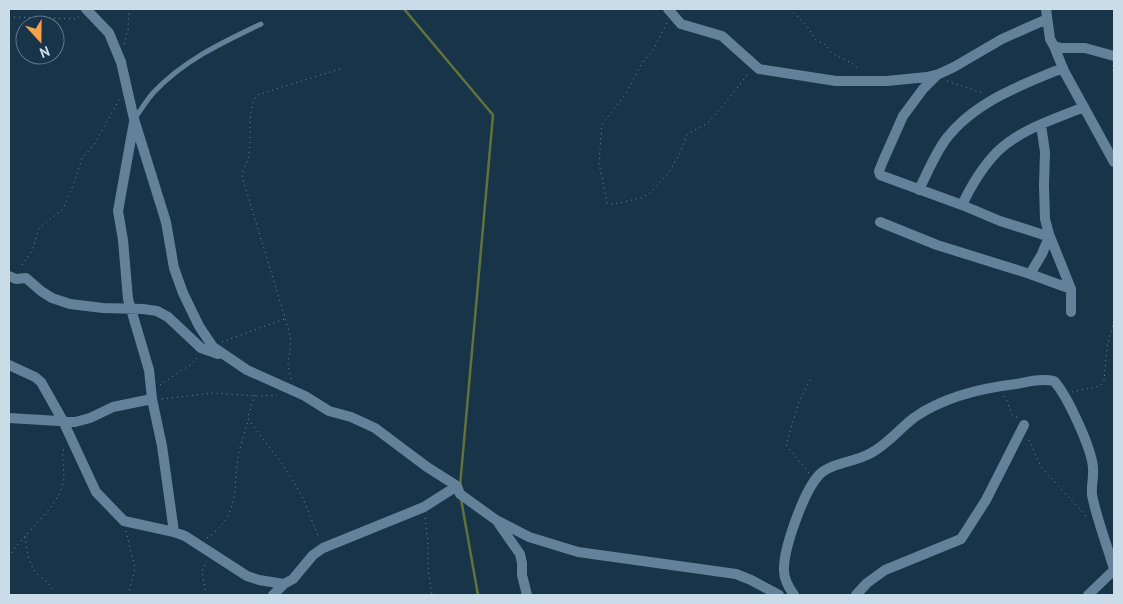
<svg xmlns="http://www.w3.org/2000/svg" width="1123" height="604" viewBox="0 0 1123 604" font-family="'PT Sans',sans-serif">
  <style>
    .lines { fill: none; stroke-linecap: round; stroke-linejoin: round }
    .stream { stroke: #62723b; stroke-width: 2.5 }
    .path { stroke: #778d9e; stroke-width: 1; stroke-dasharray: 1 4; stroke-linecap: butt }
    .service { stroke: #63829a; stroke-width: 5 }
    .minor { stroke: #63829a; stroke-width: 10 }
  </style>
  <rect width="100%" height="100%" fill="#173449"/>
  <g class="lines">
    <path class="stream" d="M404 9 493 115 460 486
      M461 499 478 595"/>
    <path class="path" d="M790 9 807 26 816 40 826 45 832 53 853 64 860 70
      M9 17 76 19 80 16
      M667 23 653 50 642 63 625 95 602 124 599 163 607 203 614 204 641 198 650 193 668 174 680 153 687 135C693 130 701 128 707 123 713 119 745 79 748 73
      M124 44 128 30 129 9
      M1113 65 1114 90
      M947 81 983 93
      M22 265 32 251 39 228 63 209 74 183 82 158 94 145 120 98
      M222 342 284 319
      M291 379 288 364 291 342 289 331 242 176C243 168 248 162 249 154 252 135 246 111 257 95L340 69
      M160 385 190 365 197 358
      M1072 392 1100 386 1104 381 1107 347 1114 320
      M255 395 248 416 249 420 283 465 302 496 319 538
      M1004 396 1007 401 1012 415 1019 418
      M162 399 213 393 257 396 277 395
      M1029 440 1041 467 1087 517
      M809 473 786 445 799 402 812 376
      M425 518 428 543V567L432 595
      M126 531 135 568 128 595
      M25 537C27 549 28 563 36 572 41 579 48 581 52 589
      M207 538C236 518 234 497 237 466 238 451 244 435 248 421
      M9 557C23 533 54 513 62 486 67 473 60 461 64 448
      M206 595 202 571 207 561"/>
    <path class="service" d="M135 118C141 110 146 101 153 93 183 61 221 43 261 24"/>
    <path class="minor" d="M86 9 109 33 121 62 134 119 166 222 174 268 183 293 199 326 213 347 247 370 305 396 329 411 351 417 375 428 427 467 457 486 460 494 496 520 529 537 578 552 736 574 751 580 779 595
      M668 9 681 24 722 36 759 69 836 81H887L927 77 939 74 954 67 1002 39 1047 19
      M1046 9 1050 39 1054 46 1061 48H1085L1114 56
      M1054 46 1064 71 1114 162
      M937 75 923 89 903 116 883 161 879 171 880 175 962 205 1000 221 1050 237
      M134 122 118 211 123 240 128 299 149 370 152 399 162 446 174 532
      M1041 125 1045 152 1044 185 1045 219 1049 234 1071 289V312
      M919 190C927 173 935 154 946 139 974 102 1021 85 1063 68
      M962 205C971 186 983 166 998 151 1021 129 1055 119 1084 107
      M880 222 937 245 1030 274 1071 289
      M1030 274 1042 254 1049 237
      M9 276 16 279 26 278 41 291 52 298 70 304 103 308 143 309 157 311 168 317 201 348 218 354
      M9 365 35 377 41 382 63 421 96 492 124 521 174 532 185 536 247 576 259 580 284 584 293 579 313 555 323 548 424 507 457 486
      M9 418 75 422 90 418 113 407 152 399
      M499 524 520 554 522 563V575L527 595
      M273 595 284 584
      M794 595C789 588 784 580 784 571 783 549 804 491 819 475 830 463 856 462 871 453 888 444 900 428 915 417 944 397 982 388 1016 384 1028 382 1041 378 1054 381 1067 395 1092 449 1093 468 1094 477 1091 485 1092 495 1097 520 1107 545 1114 569
      M856 595 867 583 885 570 961 539 986 500 1024 425
      M1088 595 1114 570"/>
  </g>
  <rect width="1123" height="604" fill="none" stroke="#cbdce9" stroke-width="20"/>
  <g transform="translate(40 40) rotate(159)"><circle r="24" fill="#173449" stroke="#5f7789"/>
  <path d="M0-4L9 19L0 12L-9 19Z" fill="#f8a14a"/>
  <text y="-8" font-size="14" font-weight="bold" text-anchor="middle" fill="#cbdce9">N</text>
  </g>
</svg>
